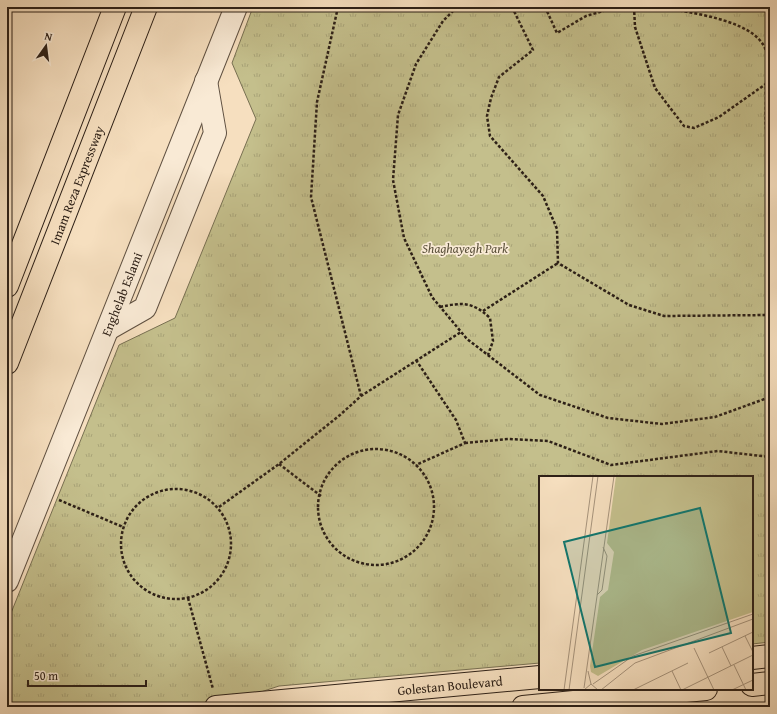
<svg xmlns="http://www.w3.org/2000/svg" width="777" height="714" viewBox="0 0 777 714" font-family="'Gentium Book Plus',serif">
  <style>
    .grass { fill: url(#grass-tufts); stroke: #787052 }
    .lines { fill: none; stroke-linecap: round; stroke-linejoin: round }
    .minor-casing { stroke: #5f5041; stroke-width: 24 }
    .major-casing { stroke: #2d2017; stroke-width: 24 }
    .highway-casing { stroke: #2d2017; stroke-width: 24 }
    .path { stroke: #2d2017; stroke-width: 2.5; stroke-dasharray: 3 2; stroke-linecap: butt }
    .minor { stroke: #f9ead5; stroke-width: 22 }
    .major { stroke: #f6dfbf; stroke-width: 22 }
    .highway { stroke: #f6dfbf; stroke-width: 22 }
    .labels { text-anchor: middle; stroke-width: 3.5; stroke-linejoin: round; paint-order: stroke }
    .street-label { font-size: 13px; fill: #2d2017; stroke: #f9ead5 }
    .park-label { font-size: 13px; font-style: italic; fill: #5a503a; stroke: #f9ead5 }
    .inset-road { fill: none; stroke: #a6937c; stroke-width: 1 }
    .view { fill: #0f766e; fill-opacity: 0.15; stroke: #0f766e; stroke-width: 2 }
    .inset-edge { fill: none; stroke: #2d2017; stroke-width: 2 }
  </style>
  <defs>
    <pattern id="grass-tufts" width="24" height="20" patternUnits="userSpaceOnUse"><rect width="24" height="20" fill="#c4bf8c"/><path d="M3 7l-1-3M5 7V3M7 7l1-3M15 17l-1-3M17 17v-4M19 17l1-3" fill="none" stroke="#a9a478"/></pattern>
  </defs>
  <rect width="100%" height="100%" fill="#f6dfbf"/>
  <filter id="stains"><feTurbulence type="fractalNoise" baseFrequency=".005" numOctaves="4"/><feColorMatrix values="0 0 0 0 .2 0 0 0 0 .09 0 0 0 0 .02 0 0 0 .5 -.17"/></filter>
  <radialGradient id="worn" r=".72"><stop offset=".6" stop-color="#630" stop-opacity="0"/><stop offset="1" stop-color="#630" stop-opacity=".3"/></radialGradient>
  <path class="grass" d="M253 7H770V642L752 644V477H540V663L279 686 215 707H7V623L119 345 175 318 256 119 232 63Z"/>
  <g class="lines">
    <g class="minor-casing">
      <g id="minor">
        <path d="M108 329 145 308 215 133 206 81"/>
        <path id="s1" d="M7 581 236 7"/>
      </g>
    </g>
    <g class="major-casing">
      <g id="major">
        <path d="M752 658 770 656"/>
        <path d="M752 685 770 683"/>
        <path id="s2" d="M216 707 540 677"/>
        <path d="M523 707 706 689"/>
      </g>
    </g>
    <g class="highway-casing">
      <g id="highway">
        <path d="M7 286 115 7"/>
        <path id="s3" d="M7 363 146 7"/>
      </g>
    </g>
    <path class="path" d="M338 7 317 102 311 197 361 396
      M457 7 443 21 416 64 398 115 393 180 404 238 432 297 467 339 540 395 608 418 662 424 715 417 770 397
      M512 7 533 50 499 77 491 98 487 116 490 136 543 196 557 229 558 263 629 305 664 316 770 315
      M545 7 557 33 586 16 617 7
      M634 7 635 27 655 88 684 126 694 128 719 117 770 81
      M660 7C689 13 765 20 767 57 768 70 765 84 766 97 766 115 764 132 770 149
      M440 307C463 302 473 302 490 318L493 341 488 355
      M483 311 558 263
      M416 360 456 420 465 443 416 465
      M465 443 508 439 548 441 611 465 718 451 770 457
      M318 507a58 58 0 1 1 116 0a58 58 0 1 1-116 0Z
      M279 464 321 496
      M121 544a55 55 0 1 1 110 0a55 55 0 1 1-110 0Z
      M59 500 123 527
      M219 507 279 464 340 415 361 396 461 332
      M188 598 213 689"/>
    <use href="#minor" class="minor"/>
    <use href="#major" class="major"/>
    <use href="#highway" class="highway"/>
  </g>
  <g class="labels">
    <g class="street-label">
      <text dy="5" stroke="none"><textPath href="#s3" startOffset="191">Imam Reza Expressway</textPath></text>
      <text dy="5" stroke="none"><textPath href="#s1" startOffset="309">Enghelab Eslami</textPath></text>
      <text dy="5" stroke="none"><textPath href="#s2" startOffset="235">Golestan Boulevard</textPath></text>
    </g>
    <g class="park-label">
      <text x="465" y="253">Shaghayegh Park</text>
    </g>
  </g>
  <g transform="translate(539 476)">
    <rect width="214" height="214" fill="#f6dfbf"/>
    <path d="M77 0H214V136L103 174 59 200 52 196 51 190 61 121 69 114 75 76 68 67Z" fill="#c4bf8c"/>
    <path class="inset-road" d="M58 119 63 114 68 80 64 71M206 160 214 176M183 171 192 190M155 172 175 214M170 177 214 156M195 189 207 214M49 195 52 208M133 195 142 214M54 208 94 180 214 138M45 212 75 0M25 214 54 0M30 214 59 0M45 214 52 208 59 214M62 214 96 187 214 143M94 214 149 187M143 214 214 179M193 214 214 204"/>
    <path class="view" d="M161 32 192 157 56 191 25 66Z"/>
    <rect width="214" height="214" class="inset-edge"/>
  </g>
  <rect width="777" height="714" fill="none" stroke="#f6dfbf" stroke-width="24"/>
  <rect x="8" y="8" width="761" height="698" fill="none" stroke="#2d2017" stroke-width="2"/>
  <rect x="12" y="12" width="753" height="690" fill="none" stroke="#2d2017"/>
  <g transform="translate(46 46) rotate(14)" stroke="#f9ead5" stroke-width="3" paint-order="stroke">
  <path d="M0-3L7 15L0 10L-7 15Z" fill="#2d2017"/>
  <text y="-6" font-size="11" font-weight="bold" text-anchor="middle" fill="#2d2017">N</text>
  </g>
  <path d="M28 680v6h118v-6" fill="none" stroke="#2d2017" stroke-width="2"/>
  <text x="34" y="680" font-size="12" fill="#2d2017" stroke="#f9ead5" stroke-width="3" paint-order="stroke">50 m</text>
  <rect width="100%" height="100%" filter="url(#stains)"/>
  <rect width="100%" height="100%" fill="url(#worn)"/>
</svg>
